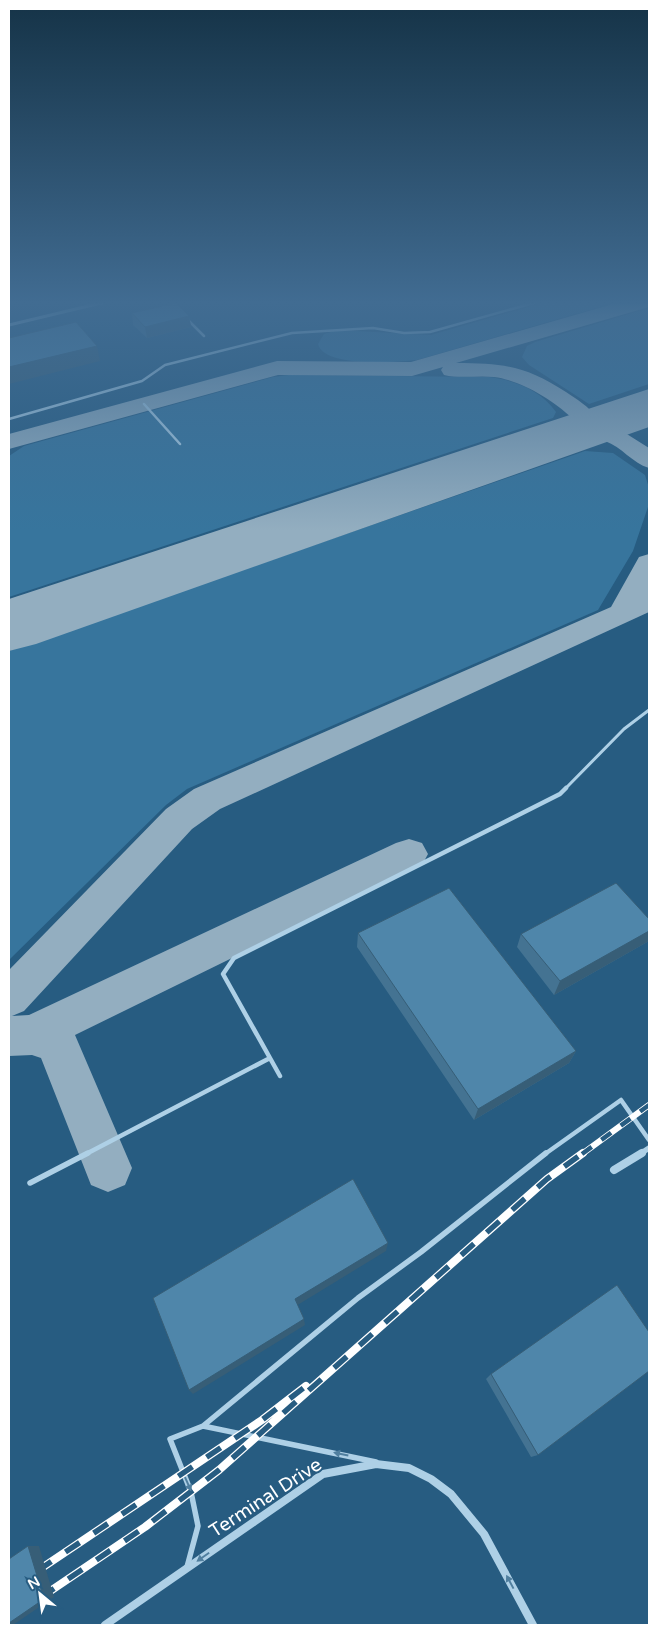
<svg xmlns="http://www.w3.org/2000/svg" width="658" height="1634" viewBox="0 0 658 1634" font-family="'Varela Round',sans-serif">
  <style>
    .green { fill: #37759d }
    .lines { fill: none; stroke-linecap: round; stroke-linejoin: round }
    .taxiway { fill: #93aec0; fill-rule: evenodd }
    .runway { fill: #93aec0; fill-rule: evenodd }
    .lane-far3 { stroke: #aed0e6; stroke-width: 2.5 }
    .lane-far2 { stroke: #aed0e6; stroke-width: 3 }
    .lane-far1 { stroke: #aed0e6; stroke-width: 4.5 }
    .lane { stroke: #aed0e6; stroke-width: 5.5 }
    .street-far2 { stroke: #aed0e6; stroke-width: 3 }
    .street-far1 { stroke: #aed0e6; stroke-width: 5.5 }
    .street { stroke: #aed0e6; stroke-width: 8 }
    .rail-far1-casing { stroke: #fff; stroke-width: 6 }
    .rail-casing { stroke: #fff; stroke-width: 8 }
    .rail-far1 { stroke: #275c81; stroke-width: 4.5; stroke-dasharray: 12; stroke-linecap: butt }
    .rail { stroke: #275c81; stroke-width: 5.5; stroke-dasharray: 17; stroke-linecap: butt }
    .wall { fill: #447392 }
    .shaded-wall { fill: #375e77 }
    .building { fill: #4f86aa; stroke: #375e77 }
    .oneway { fill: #507f9f }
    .labels { text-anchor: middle; stroke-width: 4; stroke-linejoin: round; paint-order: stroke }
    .near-street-label { font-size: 19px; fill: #fff; stroke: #275c81 }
  </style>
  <rect width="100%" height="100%" fill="#275c81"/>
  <path class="green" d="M546 302H617L417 360C396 362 324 368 318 344L324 334 337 330 431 335Z
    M649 308V384L589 404 529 365 522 357 527 346 535 342Z
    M289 375 489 377C514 380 541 390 556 412L553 418 9 597V456L24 446 273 377Z
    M585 451 613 453 645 475 649 488V504L633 551 598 610 187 789 166 805 9 960V651Z"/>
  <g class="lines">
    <path class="taxiway" d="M620 302H649V307L456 363C503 363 526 366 566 392 578 400 588 406 596 417L593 425 622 431 649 448V468C632 463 622 447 605 441 591 436 576 443 561 439L558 434 572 418C553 400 520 380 494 377 477 375 461 379 444 375L441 370 443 367 412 376 278 375 9 449V434L277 361 411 362Z
      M649 554V612L220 809 192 829 24 1011 12 1016 29 1015 396 843 409 839 422 843 428 854 422 865 75 1035 132 1168 125 1185 108 1192 91 1185 41 1058 32 1055 9 1056V970L166 809 194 789 611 607 639 557Z"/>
    <path class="runway" d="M649 389V427L36 644 9 651V599Z"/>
    <path class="lane-far3" d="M187 319 204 336
      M144 404 180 444
      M9 419 142 381 165 365 292 333 373 328 404 333 430 332 537 302"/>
    <path class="lane-far2" d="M565 789 624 729 649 710"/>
    <path class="lane-far1" d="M280 1076 223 974 234 958 560 794 566 788
      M86 1154 270 1058
      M545 1154 621 1100 649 1140"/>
    <path class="lane" d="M30 1183 88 1153
      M203 1426 376 1462
      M187 1567 198 1526 191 1492 170 1439 203 1426 358 1298 421 1252 546 1153"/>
    <path class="street-far2" d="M9 325 105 302"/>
    <path class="street-far1" d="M640 1154 649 1148"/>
    <path class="street" d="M614 1170 642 1153
      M105 1625 323 1474 376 1464 409 1468 431 1479 451 1494 484 1534 533 1625"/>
    <g class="rail-far1-casing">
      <path id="rail-far1" d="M582 1154 649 1105"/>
    </g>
    <g class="rail-casing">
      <path id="rail" d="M9 1590 262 1420 306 1386
        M40 1598 145 1527 219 1470 547 1179 583 1153"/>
    </g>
    <use href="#rail-far1" class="rail-far1"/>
    <use href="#rail" class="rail"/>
  </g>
  <path class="wall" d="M132 313 189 316 191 327 147 338 133 325Z
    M358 933 576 1051 569 1063 474 1120 357 947Z
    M521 934 649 941 554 995 517 947Z
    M491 1374 538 1455 531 1457 486 1379Z"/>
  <path class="shaded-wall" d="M189 316 191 327 147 338 145 327Z
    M97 346 100 361 9 384V367Z
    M649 931V941L554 995 560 981Z
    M576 1051 569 1063 474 1120 478 1109Z
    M388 1243 386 1251 296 1306 295 1299Z
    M304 1319 305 1325 193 1394 189 1390Z
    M28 1546H39L54 1597 13 1625H9Z"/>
  <path class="building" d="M176 303 189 316 145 327 132 313Z
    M76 322 97 346 9 367V338Z
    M616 883 649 919V931L560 981 521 934Z
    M449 888 576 1051 478 1109 358 933Z
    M353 1179 388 1243 295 1299 304 1319 189 1390 153 1298Z
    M617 1285 649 1332V1371L538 1455 491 1374Z
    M28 1546 44 1599 9 1623V1559Z"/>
  <defs><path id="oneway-solid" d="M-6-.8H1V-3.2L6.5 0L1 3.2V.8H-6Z" transform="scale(1.25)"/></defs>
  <g class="oneway">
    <use href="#oneway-solid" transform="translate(341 1454) rotate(-168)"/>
    <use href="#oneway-solid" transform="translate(188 1484) rotate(66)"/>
    <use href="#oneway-solid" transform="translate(203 1557) rotate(145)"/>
    <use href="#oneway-solid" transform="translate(510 1582) rotate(-118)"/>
  </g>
  <linearGradient id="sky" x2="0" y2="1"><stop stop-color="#153347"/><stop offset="0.57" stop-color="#416c92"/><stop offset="1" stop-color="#416c92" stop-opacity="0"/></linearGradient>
  <rect width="658" height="531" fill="url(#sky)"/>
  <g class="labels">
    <g class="near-street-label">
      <text transform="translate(265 1497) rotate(-33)" y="7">Terminal Drive</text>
    </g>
  </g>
  <rect width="658" height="1634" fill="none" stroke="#ffffff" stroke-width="20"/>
  <g transform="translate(40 1594) rotate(331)" stroke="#275c81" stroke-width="4" paint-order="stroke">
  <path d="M0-4L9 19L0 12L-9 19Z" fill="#ffffff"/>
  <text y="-8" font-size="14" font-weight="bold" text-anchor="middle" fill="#ffffff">N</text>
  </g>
</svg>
